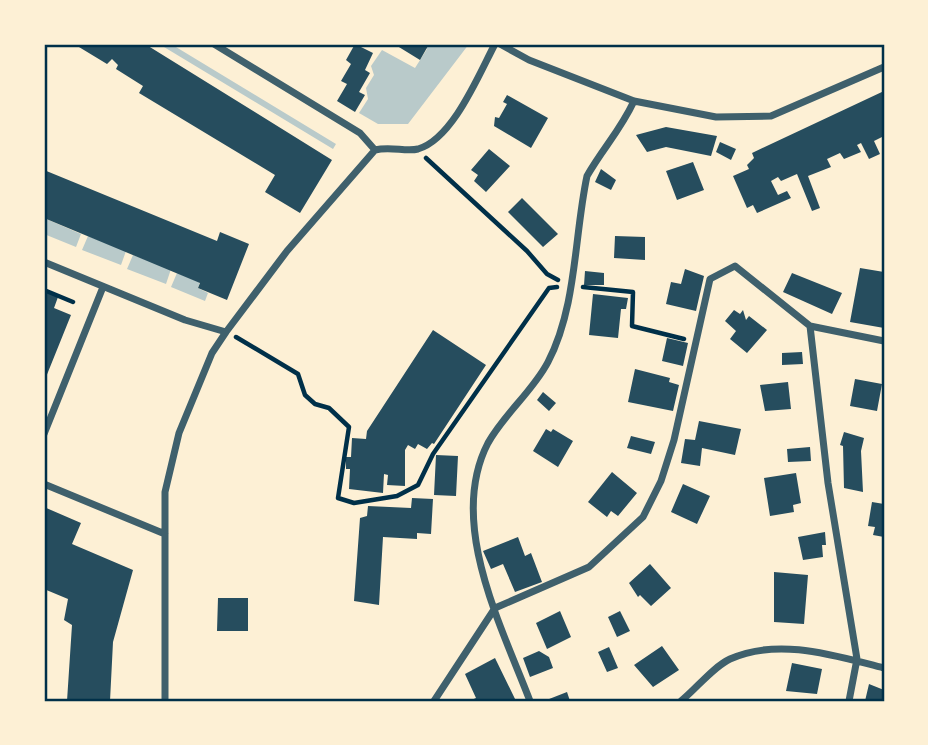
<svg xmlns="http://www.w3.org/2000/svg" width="928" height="745" viewBox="0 0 928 745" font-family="'Roboto Condensed',sans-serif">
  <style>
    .green { fill: #b9caca }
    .building { fill: #264d5e }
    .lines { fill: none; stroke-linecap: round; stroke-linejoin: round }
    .path { stroke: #003049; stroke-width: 4.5 }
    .minor { stroke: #3f606c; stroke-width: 7 }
    .neatline { fill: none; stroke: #003049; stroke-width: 2.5 }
  </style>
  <rect width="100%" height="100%" fill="#fdf0d5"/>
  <path class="green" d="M159 44H171L336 144 333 149Z
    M420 44H469L408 124H378L359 113 368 99 366 88 374 75 371 66 382 50 415 68 427 49Z
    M44 218 81 234 76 247 44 234Z
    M88 236 126 251 121 265 82 250Z
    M133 255 171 269 166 284 127 269Z
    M177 273 200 282 198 288 208 293 205 301 171 287Z"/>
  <path class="building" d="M74 44H145L332 160 300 213 265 192 275 175 139 93 143 86 116 69 118 65 112 59 107 64Z
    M355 44 373 53 365 70 370 73 359 92 365 95 355 112 337 101 347 84 341 81 351 64 346 60Z
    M394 44H425L428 46 420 60Z
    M884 91V141L882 137 874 141 880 154 869 159 861 143 857 145 861 152 844 159 840 153 827 159 831 167 808 176 820 208 812 211 797 174 781 181 778 177 771 181 778 195 787 191 791 198 757 213 753 205 747 208 733 176 749 169 747 165 754 158 752 153Z
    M507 95 548 118 531 148 494 126 495 117 499 118 507 104 503 102Z
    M666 127 717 136 711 156 666 147 647 152 636 135Z
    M720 142 736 149 731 160 716 152Z
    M489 149 510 166 486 192 474 181 478 175 471 170Z
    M693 162 704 190 677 200 666 171Z
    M601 169 616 180 611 190 595 182Z
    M44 170 217 241 220 232 249 244 227 300 198 288 200 283 44 218Z
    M522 198 558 234 543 247 508 212Z
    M615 236 645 237V260L614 258Z
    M860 268 884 272V328L850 322Z
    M685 269 704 276 696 311 666 304 671 282 681 284Z
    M585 271 604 273V285H584Z
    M792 273 842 293 832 314 783 292Z
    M44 291 58 297 54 308 71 315 44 382Z
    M593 294 628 298 626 309H621L618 338 589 335Z
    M734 310 740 314 743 310 746 320 749 316 767 330 747 353 730 339 736 331 725 321Z
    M433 330 486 365 434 444 432 443 427 449 418 444 415 449 408 445 405 450V486L387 485 388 475 384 474 383 493 349 489 350 469H346V457H351L352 438 366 439 367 431Z
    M667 338 688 343 683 366 662 361Z
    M802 352 803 364 782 365V353Z
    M635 369 670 378 669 382 679 385 673 411 628 402Z
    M855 379 882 384 877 411 850 406Z
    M788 382 791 409 765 411 760 385Z
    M543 392 556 403 549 411 537 400Z
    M699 421 741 429 735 455 702 448 700 466 681 463 685 439 695 440Z
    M546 429 551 432 553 429 573 441 558 467 533 451Z
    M844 432 864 438 861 451 863 492 844 488 843 446 840 445Z
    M631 436 655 442 651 454 627 448Z
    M810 447 811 461 788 462 787 449Z
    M436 455 458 456 456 496 434 495Z
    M612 472 637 493 618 516 611 511 607 517 588 502Z
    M796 473 801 503 793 505 794 512 770 516 764 478Z
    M683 484 710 496 697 524 671 512Z
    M412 498 433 499 431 534 417 533V539L383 537 379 605 354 601 360 518 367 516 368 506 411 508Z
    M872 502 884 504V537L873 535 875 527 868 526Z
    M44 507 81 523 72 544 133 570 113 642 110 701H67L72 625 64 620 68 599 44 589Z
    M825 532 826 545H822L823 557 803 560 798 537Z
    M518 537 525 556 531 553 542 582 515 592 503 564 491 569 483 551Z
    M650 564 671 588 651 606 640 595 638 597 629 583Z
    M774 572 808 575 804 624 774 622Z
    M218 598H248V631H217Z
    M560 611 571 637 547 649 536 623Z
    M620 611 630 631 617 637 608 617Z
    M662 646 679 670 653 687 634 665Z
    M609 647 618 668 607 672 598 652Z
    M539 651 549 657 553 668 530 677 523 658Z
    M495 658 516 701H469L476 698 465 674Z
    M792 663 822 669 817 694 786 691Z
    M869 684 884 690V701H865Z
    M567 692 570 701H544Z"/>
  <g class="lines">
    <path class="path" d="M426 158 527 251 547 274 558 280
      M583 287 633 292 632 326 684 339
      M44 290 73 302
      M236 337 298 374 305 395 315 404 329 408 349 427 338 498 354 503 397 496 418 485 433 454 549 288 557 287"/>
    <path class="minor" d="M214 44 360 133 375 150
      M500 44 529 60 634 101 716 117 771 116 884 67
      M44 262 185 320 226 332
      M810 326 828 483 857 659 849 701
      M44 434 103 287
      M44 484 165 534
      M495 608 589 567 643 517 661 481 674 440 710 279 735 266 810 326 884 341
      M165 701V492L179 433 212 353 226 332 287 251 375 150C390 146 406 152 418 149 453 139 479 74 495 44
      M434 701 495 608
      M530 701C501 625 447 522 488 443 504 414 533 391 548 362 577 306 574 237 587 176 603 148 620 131 634 101
      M681 701C696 689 713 667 730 659 779 637 836 656 884 668"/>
  </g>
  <rect width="928" height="745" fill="none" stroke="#fdf0d5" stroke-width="91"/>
  <rect x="46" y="46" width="837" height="654" class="neatline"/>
</svg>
